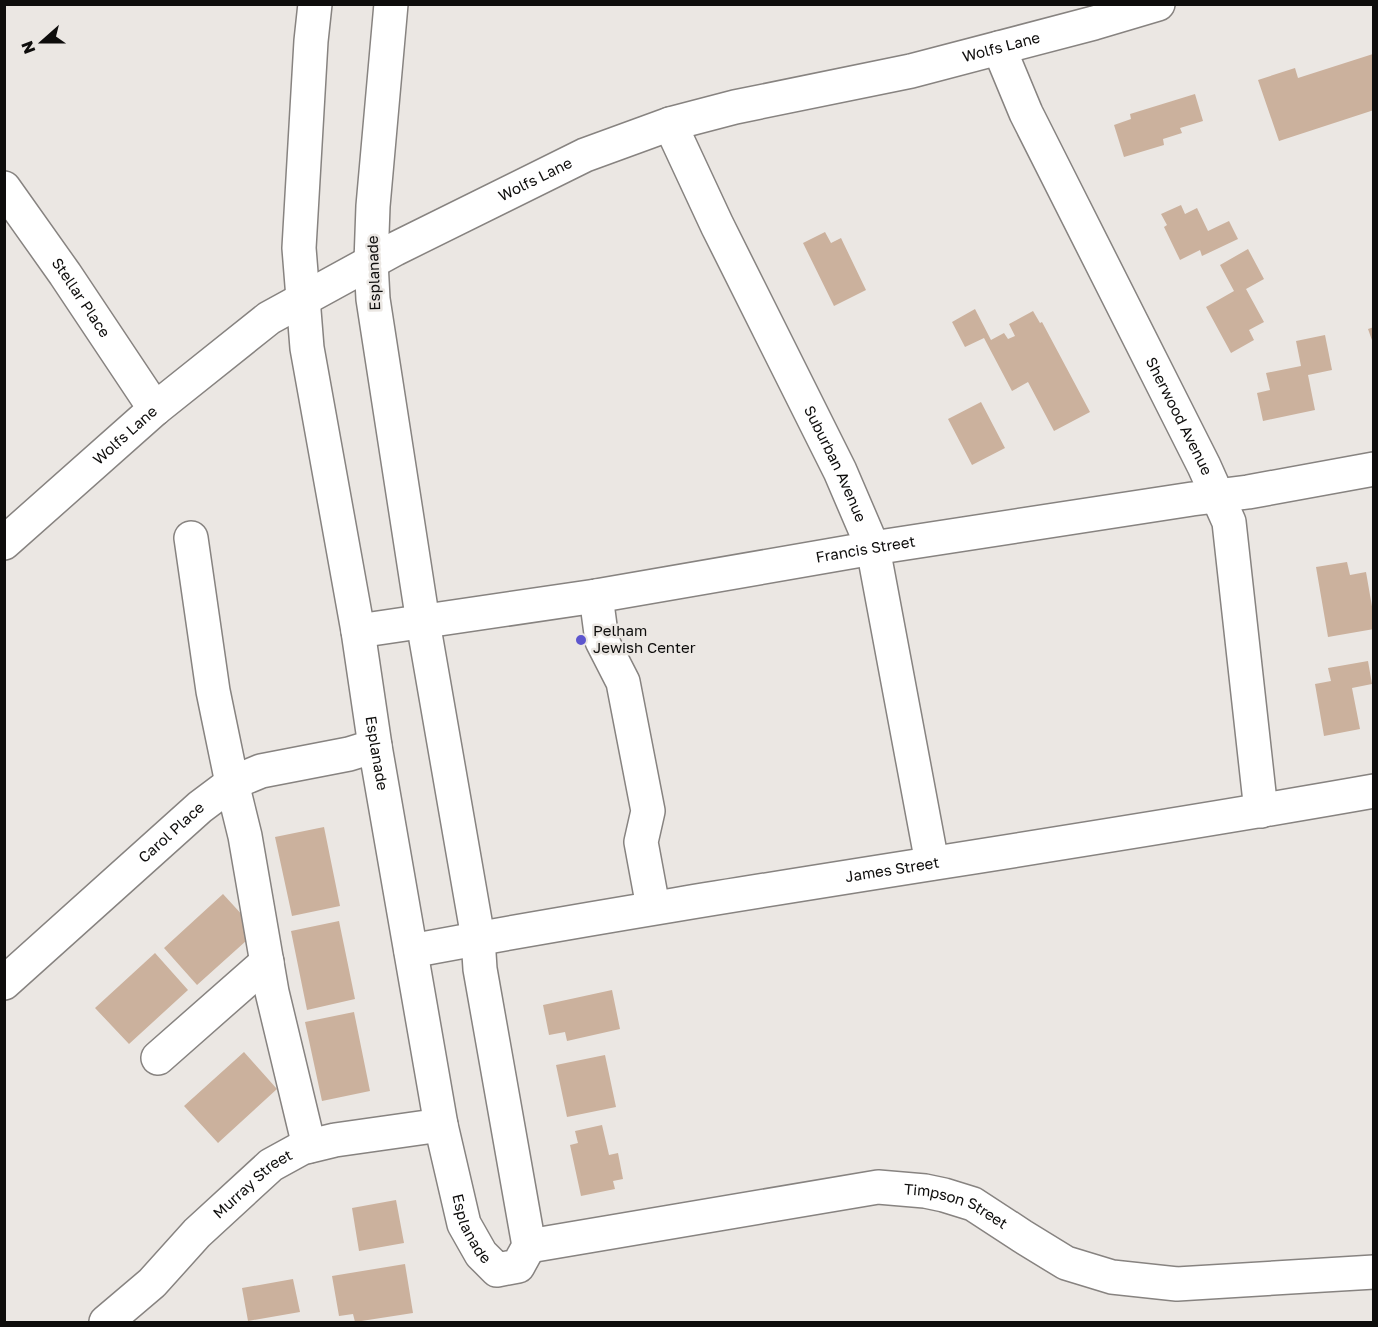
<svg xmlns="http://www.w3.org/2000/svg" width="1378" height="1327" viewBox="0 0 1378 1327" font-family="'Golos Text',sans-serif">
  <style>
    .building { fill: #cbb19d }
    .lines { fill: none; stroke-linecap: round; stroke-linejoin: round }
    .minor-casing { stroke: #878380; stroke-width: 36 }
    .minor { stroke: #fff; stroke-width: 33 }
    .poi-dot { fill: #5d56ce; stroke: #ebe7e3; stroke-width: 2 }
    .labels { text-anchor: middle; stroke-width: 5; stroke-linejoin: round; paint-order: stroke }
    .street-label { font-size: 15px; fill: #0e0d0c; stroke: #ebe7e3 }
    .poi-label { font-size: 15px; fill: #0e0d0c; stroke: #ebe7e3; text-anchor: start }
  </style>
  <rect width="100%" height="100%" fill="#ebe7e3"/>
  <path class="building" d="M1373 54 1374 110 1279 141 1258 80 1295 68 1298 78Z
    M1195 94 1203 121 1180 128 1182 133 1163 139 1164 145 1124 157 1114 125 1131 119 1130 114Z
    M1181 205 1185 214 1197 208 1208 231 1229 221 1238 239 1202 256 1200 250 1180 260 1164 227 1167 225 1161 214Z
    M825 232 831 243 841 238 866 290 834 306 803 243Z
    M1248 249 1264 279 1246 289 1264 322 1249 330 1254 340 1231 353 1206 307 1234 291 1220 265Z
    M975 309 991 340 1004 333 1008 339 1015 336 1009 324 1033 311 1040 323 1042 322 1090 412 1054 431 1028 382 1012 391 984 338 965 347 952 322Z
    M1374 327V343H1373L1368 329Z
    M1325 335 1332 370 1308 375 1315 410 1263 421 1257 393 1270 390 1266 373 1301 366 1296 341Z
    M981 402 1005 448 972 465 948 419Z
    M1347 562 1350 575 1366 572 1374 618V629L1328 637 1316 567Z
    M1368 661 1372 684 1352 688 1360 729 1324 736 1315 684 1331 681 1328 668Z
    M324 827 340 906 292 916 275 837Z
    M223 894 257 931 197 985 164 948Z
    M339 921 355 999 307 1010 291 931Z
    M155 953 188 990 129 1044 95 1008Z
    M612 990 620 1029 567 1041 565 1032 549 1035 543 1005Z
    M354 1012 370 1091 322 1101 305 1022Z
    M244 1052 277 1089 218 1143 184 1106Z
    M605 1055 616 1107 567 1117 556 1065Z
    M602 1125 609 1155 618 1153 623 1179 613 1181 615 1189 581 1196 570 1145 578 1143 575 1131Z
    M396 1200 404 1243 359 1251 352 1208Z
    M405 1264 413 1313 355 1322 353 1314 339 1316 332 1276Z
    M293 1279 300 1312 248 1321 242 1288Z"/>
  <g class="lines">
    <g class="minor-casing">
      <g id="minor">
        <path id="s1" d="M315 4 311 41 299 248 307 348 358 631 375 746 441 1125 464 1224 481 1254 497 1270 518 1266 529 1246 480 969 478 938 423 622 373 299 371 262 373 206 391 4"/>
        <path id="s2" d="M999 48 1026 113 1204 466 1229 522 1261 811"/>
        <path id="s3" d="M670 124 717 225 840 471 873 548 932 863"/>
        <path id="s4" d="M4 188 65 274 155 409"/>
        <path d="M191 538 213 691 232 783 245 836 272 992 309 1146"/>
        <path id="s5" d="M4 543 155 409 269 318 395 249 585 155 670 124 735 107 911 71 1094 23 1158 4"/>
        <path d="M596 596 602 641 623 682 648 811 641 842 653 907"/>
        <path id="s6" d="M358 631 596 596 873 548 1192 499 1248 492 1374 469"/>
        <path id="s7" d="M411 951C731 891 1053 848 1374 791"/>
        <path id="s8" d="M4 983 200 807 232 783 261 771 349 754 375 746"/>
        <path d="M158 1058 267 962"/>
        <path id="s9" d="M529 1246 878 1187 925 1191 944 1195 973 1204 1022 1236 1066 1263 1112 1277 1177 1284 1374 1272"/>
        <path id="s10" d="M106 1322 152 1283 197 1233 271 1165 302 1148 335 1140 441 1125"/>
      </g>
    </g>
    <use href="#minor" class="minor"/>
  </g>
  <circle class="poi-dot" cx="581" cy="640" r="6"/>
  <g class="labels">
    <g class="street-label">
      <text dy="5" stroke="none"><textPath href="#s5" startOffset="1134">Wolfs Lane</textPath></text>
      <text dy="5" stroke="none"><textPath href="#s5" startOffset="648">Wolfs Lane</textPath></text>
      <text transform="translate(374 273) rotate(-92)" y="5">Esplanade</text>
      <text dy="5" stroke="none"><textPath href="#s4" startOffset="134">Stellar Place</textPath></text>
      <text dy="5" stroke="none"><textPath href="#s2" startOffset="410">Sherwood Avenue</textPath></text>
      <text dy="5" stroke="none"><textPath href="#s5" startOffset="162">Wolfs Lane</textPath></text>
      <text dy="5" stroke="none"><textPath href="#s3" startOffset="378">Suburban Avenue</textPath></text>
      <text dy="5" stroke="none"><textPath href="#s6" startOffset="514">Francis Street</textPath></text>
      <text dy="5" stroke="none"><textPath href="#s1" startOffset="756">Esplanade</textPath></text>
      <text dy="5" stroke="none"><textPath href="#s8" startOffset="225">Carol Place</textPath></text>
      <text dy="5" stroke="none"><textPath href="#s7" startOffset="488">James Street</textPath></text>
      <text dy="5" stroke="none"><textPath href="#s10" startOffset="202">Murray Street</textPath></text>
      <text dy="5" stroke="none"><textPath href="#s9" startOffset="435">Timpson Street</textPath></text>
      <text dy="5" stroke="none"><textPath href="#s1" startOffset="1242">Esplanade</textPath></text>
    </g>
    <g class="poi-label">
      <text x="593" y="636">Pelham<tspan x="593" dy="17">Jewish Center</tspan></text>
    </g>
  </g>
  <rect width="1378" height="1327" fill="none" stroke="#0e0d0c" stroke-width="12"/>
  <g transform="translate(42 42) rotate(249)" stroke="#ebe7e3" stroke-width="4.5" paint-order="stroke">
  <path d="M0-4.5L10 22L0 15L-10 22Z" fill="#0e0d0c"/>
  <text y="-9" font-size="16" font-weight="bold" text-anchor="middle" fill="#0e0d0c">N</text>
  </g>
</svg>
